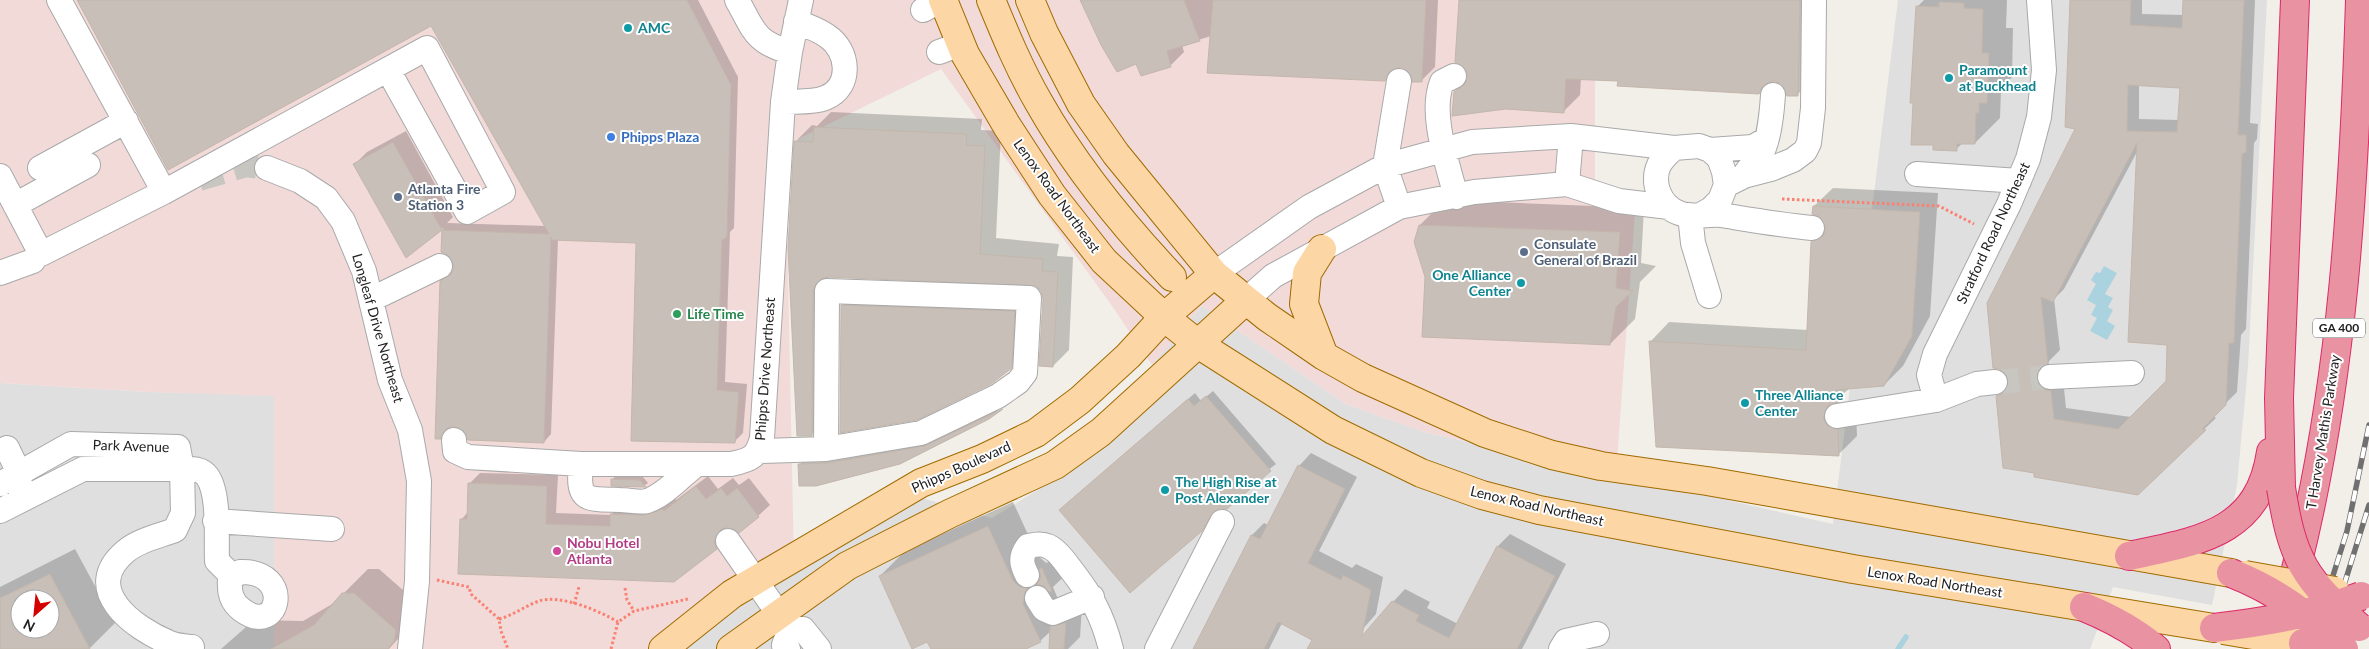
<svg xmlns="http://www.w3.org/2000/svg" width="2369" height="649" viewBox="0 0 2369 649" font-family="Lato,sans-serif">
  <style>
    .residential { fill: #e0dfdf; fill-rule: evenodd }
    .commercial { fill: #f2dad9 }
    .water { fill: #aad3df }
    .shadow { fill: #0003; fill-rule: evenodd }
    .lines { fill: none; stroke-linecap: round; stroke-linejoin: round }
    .stream { stroke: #aad3df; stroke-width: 5.5 }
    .building { fill: #c7bfb8; stroke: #c4b6ab; fill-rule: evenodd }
    .minor-tunnel { stroke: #c8c6c1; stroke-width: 24; stroke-dasharray: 24 12; stroke-linecap: butt }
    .minor-casing { stroke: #a9a9a9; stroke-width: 26 }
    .major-casing { stroke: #a06b00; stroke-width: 30 }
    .highway-casing { stroke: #dc2a67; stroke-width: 30 }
    .path { stroke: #fa8072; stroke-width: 3; stroke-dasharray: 2.5 2.5; stroke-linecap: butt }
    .minor { stroke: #fff; stroke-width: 24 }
    .major { stroke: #fcd6a4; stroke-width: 28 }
    .highway { stroke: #e892a2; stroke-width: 28 }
    .rail-casing { stroke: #707070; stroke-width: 5.5 }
    .rail { stroke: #fff; stroke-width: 4; stroke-dasharray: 11; stroke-linecap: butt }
    .major-bridge-casing { stroke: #a06b00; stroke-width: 30; stroke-linecap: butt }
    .highway-bridge-casing { stroke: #dc2a67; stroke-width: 30; stroke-linecap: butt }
    .major-bridge { stroke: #fcd6a4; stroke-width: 28 }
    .highway-bridge { stroke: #e892a2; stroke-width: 28 }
    .culture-dot { fill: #0f9aa8; stroke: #fff; stroke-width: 2 }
    .shop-dot { fill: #3f7fe0; stroke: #fff; stroke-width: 2 }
    .service-dot { fill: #5c6f8a; stroke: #fff; stroke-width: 2 }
    .leisure-dot { fill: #2e9e5b; stroke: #fff; stroke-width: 2 }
    .hotel-dot { fill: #d1479c; stroke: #fff; stroke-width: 2 }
    .labels { text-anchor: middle; stroke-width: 4; stroke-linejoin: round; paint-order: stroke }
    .shield { fill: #fff; stroke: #646464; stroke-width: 1 }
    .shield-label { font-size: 12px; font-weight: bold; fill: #222 }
    .culture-label { font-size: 14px; font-weight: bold; fill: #0d838f; stroke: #fff; text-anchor: start }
    .shop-label { font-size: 14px; font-weight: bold; fill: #366cbe; stroke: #fff; text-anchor: start }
    .service-label { font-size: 14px; font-weight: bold; fill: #4e5e75; stroke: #fff; text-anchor: start }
    .street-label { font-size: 14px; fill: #222; stroke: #fff }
    .leisure-label { font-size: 14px; font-weight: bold; fill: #27864d; stroke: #fff; text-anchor: start }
    .hotel-label { font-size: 14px; font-weight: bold; fill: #b23c85; stroke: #fff; text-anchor: start }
  </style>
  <rect width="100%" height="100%" fill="#f2efe9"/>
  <path class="residential" d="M1898 0H2267L2248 366 2237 485 2212 605 2113 587 2090 649H682L731 605 911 495 992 518 1083 462 1172 385 1152 365 1202 306 1346 404 1424 432 1833 524Z
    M0 383 150 392 274 395V649H0ZM20 599H50V629H20Z"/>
  <path class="commercial" d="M0 0H1595V198H1636L1616 475 1424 432 1346 404 1202 306 1152 365 1112 306 941 69 794 141 789 153 787 228 794 562 682 649H274V396L150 392 0 383Z"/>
  <path class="water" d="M2104 266 2117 273 2105 294 2113 298 2108 307 2113 310 2107 321 2115 326 2107 340 2090 331 2097 318 2091 315 2096 305 2087 300 2096 284 2091 280 2096 272 2100 273Z"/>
  <path class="shadow" d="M78 0H698L738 77 734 228 730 232 725 382 747 384 743 433 735 441 638 241 558 239 551 434 544 442 466 431 453 425 440 438 441 282 453 271 455 266 449 254 442 251 443 228 406 256 355 164 367 152 406 131 453 217 447 223 546 226 431 24Z
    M1081 0H1438L1435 67 1421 81 1409 70 1401 66 1385 79 1211 36 1182 45 1184 52 1171 65 1136 63Z
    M1460 0H1815L1813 79 1797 95 1782 83 1773 80 1759 93 1581 78 1580 95 1564 111 1455 92 1469 78Z
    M1924 0H2007L2006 28H2013L2012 77 2001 90 2000 118 1975 143H1963L1956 149 1917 7Z
    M2071 0H2142V14L2184 15V0H2255L2250 123 2258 124 2257 139 2254 143 2246 329 2241 335 2237 392 2213 416 2216 418 2137 493 2035 472 1997 396 2008 385 2076 128ZM2139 85 2181 87 2179 120 2139 119ZM2138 150 2168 344 2167 382 2131 417 2066 408 2063 379 2055 377 2048 366 2049 361 2060 350 2054 299 2064 289Z
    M831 112 982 119 981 130 1001 131 996 238 1059 244 1057 256 1073 257 1069 350 1053 366 1044 299 1042 291 1036 285 829 276 828 418 812 434 796 141 812 125 817 126Z
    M1833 188 1938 193 1930 316 1903 366 1884 385 1850 388 1843 394 1842 398 1845 406 1856 411 1857 436 1838 455 1657 446 1651 341 1669 322 1808 330 1812 242 1827 228 1814 206Z
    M1445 200 1644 208 1641 263 1656 266 1640 282 1635 319 1610 344 1426 277 1420 225Z
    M854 294 1026 300 1023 355 1011 367 842 306Z
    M1213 391 1276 464 1216 509 1201 530 1066 504 1195 393 1201 401Z
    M1010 400 989 418 899 463 800 464 812 452Z
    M1311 453 1357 477 1319 551 1352 568 1356 564 1383 577 1376 614 1345 649H1315L1313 639 1282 623 1269 649H1194L1252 535 1264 523 1268 525 1299 466Z
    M480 473 558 475 556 513 611 515 622 503 674 498 676 500 708 476 718 489 733 478 739 485 749 478 770 505 758 516 727 526 725 530 727 537 716 548 461 520 468 512 469 484Z
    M615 476 643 477 648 483 645 485H612L613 479Z
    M1013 502 1038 556 1045 562 1047 563 1067 544 1076 565 1053 587 1064 614 1082 607 1080 637 1068 649H1050L1051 631 1040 641 1023 649H932L880 576 905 551Z
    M1510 534 1566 564 1522 649H1363L1393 602 1405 589 1430 602 1427 608 1458 624 1498 546Z
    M75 549 115 623 89 649H0V587ZM20 599H50V629H20Z
    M368 569H379L420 605 419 615 389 649H221L254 620 303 621 334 603Z"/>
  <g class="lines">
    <path class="stream" d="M1898 649 1906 637"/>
  </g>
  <path class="building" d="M77 0H687L731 85 727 237 722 240 717 390 739 392 735 443 631 441 636 243 552 240 551 237 544 443 468 440 465 432 453 426 446 429 441 439H435L440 281 451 274 454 266 448 255 441 252 442 230 549 234 431 26 168 170Z
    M1080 0H1184L1200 41 1167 51 1171 67 1141 76 1136 64 1117 72 1101 45Z
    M1213 0H1426L1422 82H1412L1408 71 1401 67 1389 72 1385 81 1207 73Z
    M1459 0H1800L1798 96H1787L1781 84 1774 81 1762 87 1759 94 1617 86 1618 81 1566 79 1564 113 1506 109 1452 116 1454 92 1465 84 1468 77 1466 69 1455 62Z
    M2070 0H2131L2130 25 2182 28 2183 0H2244L2238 135H2246V152L2242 154 2234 343H2229L2226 405 2202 429 2206 430 2138 495 2034 477V473L2003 468 1996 396 2004 393 2009 381 2006 374 2000 369 1993 368 1987 303 2075 129 2065 127ZM2128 85 2180 88 2177 132 2127 131ZM2137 143 2128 342 2167 345 2166 381 2118 429 2054 419 2051 391 2043 389 2036 378 2038 370 2048 364 2041 297 2053 302Z
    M1939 2 1964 3V8L1983 9 1982 53H1989L1987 103H1979V113H1976L1975 144H1957V151L1933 150V145H1911L1913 103H1910L1916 6 1939 7Z
    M814 127 967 134 966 145 985 146 980 254 1043 259 1042 271 1058 272 1053 367 1039 366 1043 299 1041 291 1036 286 827 277 821 279 816 284 813 291 812 436H797L788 248 794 141 813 142Z
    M393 142 442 230 406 258 353 164Z
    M1813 206 1920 212 1912 336 1884 386 1836 390 1837 402 1828 406 1823 418 1827 425 1838 430 1839 456 1656 447 1649 341 1806 350 1811 242 1823 236 1826 229 1820 217 1812 214Z
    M1419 225 1620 232 1616 288 1633 291 1616 307 1610 345 1422 337 1425 277 1414 242Z
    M841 305 1015 311 1012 368 991 384 917 420 840 433Z
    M1206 396 1271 471 1227 509 1221 508 1214 511 1202 531 1130 593 1059 510 1188 399 1194 406Z
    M1003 409 989 419 900 464 816 486H799L798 464 828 463 924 446Z
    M1298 465 1345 489 1308 563 1341 580 1343 575 1371 590 1362 636 1392 601 1419 615 1416 621 1449 638 1497 546 1555 576 1517 649H1307L1312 640 1278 622 1264 649H1193L1251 535 1260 539Z
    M611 479 640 480 646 487 611 486Z
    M468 483 547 486 546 524 610 526V514L645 515 663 509 664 511 696 486 706 499 721 488 727 496 737 488 759 517 739 533 727 527 720 530 714 542 717 549 674 582 458 574 460 519H467Z
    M988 526 1013 581 1020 587 1028 588 1025 592 1023 604 1041 642 1026 649H931L927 642 912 649 879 576Z
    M1042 568 1052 591 1049 592 1044 586 1037 584 1041 577 1039 569Z
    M50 574 90 649H0V598ZM20 599H50V629H20Z
    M342 593H354L396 630 394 641 388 649H271L314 625Z
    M1066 623 1064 649H1049L1050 626Z"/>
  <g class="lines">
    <path class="minor-tunnel" d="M199 179 246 165 267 168
      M1995 382 2050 377"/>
    <g class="minor-casing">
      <path id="minor" d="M59 0 164 192 427 48 503 192 467 212 388 70
        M737 0C754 30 754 42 790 52
        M923 10 942 0
        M939 52 961 44
        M1454 76 1442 82C1429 114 1448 164 1456 197
        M1399 81 1385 166 1399 207
        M783 102C797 101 812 103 825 98 853 87 849 50 827 36 818 29 806 26 796 21
        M1674 148C1669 153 1663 158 1659 165 1651 183 1660 206 1679 213 1691 218 1707 214 1721 215 1752 220 1780 225 1812 228
        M1710 150 1753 147 1765 140
        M40 168 126 121
        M267 168 300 181 326 198 343 221 364 271 390 380 410 430 419 481 417 581 410 649
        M1917 174 2019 181
        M0 176 41 254 164 192
        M1744 176C1748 168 1754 164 1759 157 1769 146 1772 110 1773 95
        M1567 184 1571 136
        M1726 185 1744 176 1771 169 1793 160 1805 151 1809 143 1813 108 1814 0
        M15 205 88 165
        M1690 215 1693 243 1709 296
        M0 273 33 261
        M1214 274 1309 207 1385 166 1472 142 1571 136 1674 148 1699 146 1710 150 1719 158 1724 172 1726 185 1720 200 1711 209 1702 214
        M372 299 440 266
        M1246 300 1273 276 1399 207 1474 192 1567 184 1619 201 1669 207
        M2050 377 2132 373
        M1936 400 1929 375 1935 354 2009 204 2028 159 2039 117 2044 70 2039 0
        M1837 416 1936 400 1977 384 1995 382
        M454 440 455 451 468 457 581 464H731C751 460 757 457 762 438L783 102 790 52 801 0
        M7 448 19 473 20 489
        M758 451 826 449 921 433 998 396 1018 382 1025 373 1029 298 827 291 826 449
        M581 464C577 502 586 499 620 500 629 500 639 503 647 501 665 495 682 475 697 464
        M0 484 71 444 178 447 182 469H83L0 511
        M215 521 332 529
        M728 541 787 626 788 634 784 645 788 649
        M240 572C294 570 280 638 242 610 231 602 229 592 230 579Z
        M1027 575C1021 563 1020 557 1028 546 1034 545 1041 543 1047 546 1055 548 1064 560 1069 567 1091 595 1102 614 1111 649
        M1037 598 1044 609 1053 613 1092 597
        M787 626 794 629H803L819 649
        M192 647C185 646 176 646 170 643 133 628 80 589 126 551 139 540 159 536 175 530L183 513 182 469C191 469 201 468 207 476 220 493 216 539 217 561L233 577
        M1157 649 1222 522
        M1561 649 1566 641 1597 634"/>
    </g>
    <g class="major-casing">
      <path id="major" d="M943 0 965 54 1007 126 1052 195 1104 261 1164 317 1198 344 1333 430 1421 473 1482 495 1539 510 1853 569 2214 628
        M991 0C1005 34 1019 68 1038 101 1074 165 1121 223 1172 277
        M1030 0 1044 33 1081 104 1116 154 1214 274 1267 317 1324 356 1363 378 1485 433 1552 455 1601 466 1707 481 2231 573
        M1322 249 1307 273 1304 304 1324 356
        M663 649 732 594 921 483 982 459 1036 433 1080 400 1128 356 1164 317 1214 274
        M731 649 847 566 949 514 1055 465 1101 432 1246 300"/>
    </g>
    <g class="highway-casing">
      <path id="highway" d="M2281 488 2279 398 2295 0
        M2129 556C2198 541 2259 534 2271 452
        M2296 569C2343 383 2354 191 2360 0
        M2084 607C2111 618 2134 630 2156 649"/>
    </g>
    <path class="path" d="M1782 199 1939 206 1974 224
      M437 580 469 587 471 594 499 619 501 631 508 649
      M625 588 627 600 634 611
      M574 604 579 587
      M499 619C514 615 525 606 539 601 560 594 600 611 618 622
      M611 649 618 622 634 611 688 599"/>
    <use href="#minor" class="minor"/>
    <use href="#major" class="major"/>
    <use href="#highway" class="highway"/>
    <g class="rail-casing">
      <path id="rail" d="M2310 649 2347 531 2369 425
        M2324 649 2369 505"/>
    </g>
    <use href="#rail" class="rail"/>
    <g class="major-bridge-casing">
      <path id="major-bridge" d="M2245 575 2335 591
        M2223 630 2326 647"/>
    </g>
    <g class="highway-bridge-casing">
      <path id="highway-bridge" d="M2281 488C2293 562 2304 578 2359 627
        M2231 573C2278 591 2307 615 2344 649
        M2214 628C2264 622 2314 614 2361 596
        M2303 643 2343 631"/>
    </g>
    <use href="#major-bridge" class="major-bridge"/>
    <use href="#highway-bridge" class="highway-bridge"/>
  </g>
  <g class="culture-dot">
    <circle cx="628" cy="28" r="5"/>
    <circle cx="1949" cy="78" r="5"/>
    <circle cx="1521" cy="283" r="5"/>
    <circle cx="1745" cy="403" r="5"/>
    <circle cx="1165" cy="490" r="5"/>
  </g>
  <circle class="shop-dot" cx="611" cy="137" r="5"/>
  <g class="service-dot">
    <circle cx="398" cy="197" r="5"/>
    <circle cx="1524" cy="252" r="5"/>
  </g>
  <circle class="leisure-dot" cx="677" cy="314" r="5"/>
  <circle class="hotel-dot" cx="557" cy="551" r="5"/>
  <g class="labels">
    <rect class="shield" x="2313" y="318.5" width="52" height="19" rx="4"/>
    <g class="shield-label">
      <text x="2339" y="332">GA 400</text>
    </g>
    <g class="culture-label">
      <text x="638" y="33">AMC</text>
      <text x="1959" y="75">Paramount<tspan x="1959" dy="16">at Buckhead</tspan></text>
      <text x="1511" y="280" text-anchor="end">One Alliance<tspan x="1511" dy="16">Center</tspan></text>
      <text x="1755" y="400">Three Alliance<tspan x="1755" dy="16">Center</tspan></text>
      <text x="1175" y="487">The High Rise at<tspan x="1175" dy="16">Post Alexander</tspan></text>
    </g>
    <g class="shop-label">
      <text x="621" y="142">Phipps Plaza</text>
    </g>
    <g class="service-label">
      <text x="408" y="194">Atlanta Fire<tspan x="408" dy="16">Station 3</tspan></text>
      <text x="1534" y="249">Consulate<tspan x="1534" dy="16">General of Brazil</tspan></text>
    </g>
    <g class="street-label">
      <text transform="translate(1057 196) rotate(54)" y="5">Lenox Road Northeast</text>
      <text transform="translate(1993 233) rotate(-65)" y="5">Stratford Road Northeast</text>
      <text transform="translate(378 328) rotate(74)" y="5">Longleaf Drive Northeast</text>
      <text transform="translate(765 369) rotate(-86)" y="5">Phipps Drive Northeast</text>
      <text transform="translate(2323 432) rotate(-81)" y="5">T Harvey Mathis Parkway</text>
      <text transform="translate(131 446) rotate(2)" y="5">Park Avenue</text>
      <text transform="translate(961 467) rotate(-24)" y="5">Phipps Boulevard</text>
      <text transform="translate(1537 506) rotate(13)" y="5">Lenox Road Northeast</text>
      <text transform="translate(1935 582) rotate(9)" y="5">Lenox Road Northeast</text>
    </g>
    <g class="leisure-label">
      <text x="687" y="319">Life Time</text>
    </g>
    <g class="hotel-label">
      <text x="567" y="548">Nobu Hotel<tspan x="567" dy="16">Atlanta</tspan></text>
    </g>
  </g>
  <g transform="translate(35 614) rotate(207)"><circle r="24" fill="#ffffff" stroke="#a7a7a7"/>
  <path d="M0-4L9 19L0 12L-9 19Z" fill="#d40000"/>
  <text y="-8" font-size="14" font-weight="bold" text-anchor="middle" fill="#222222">N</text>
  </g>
</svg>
